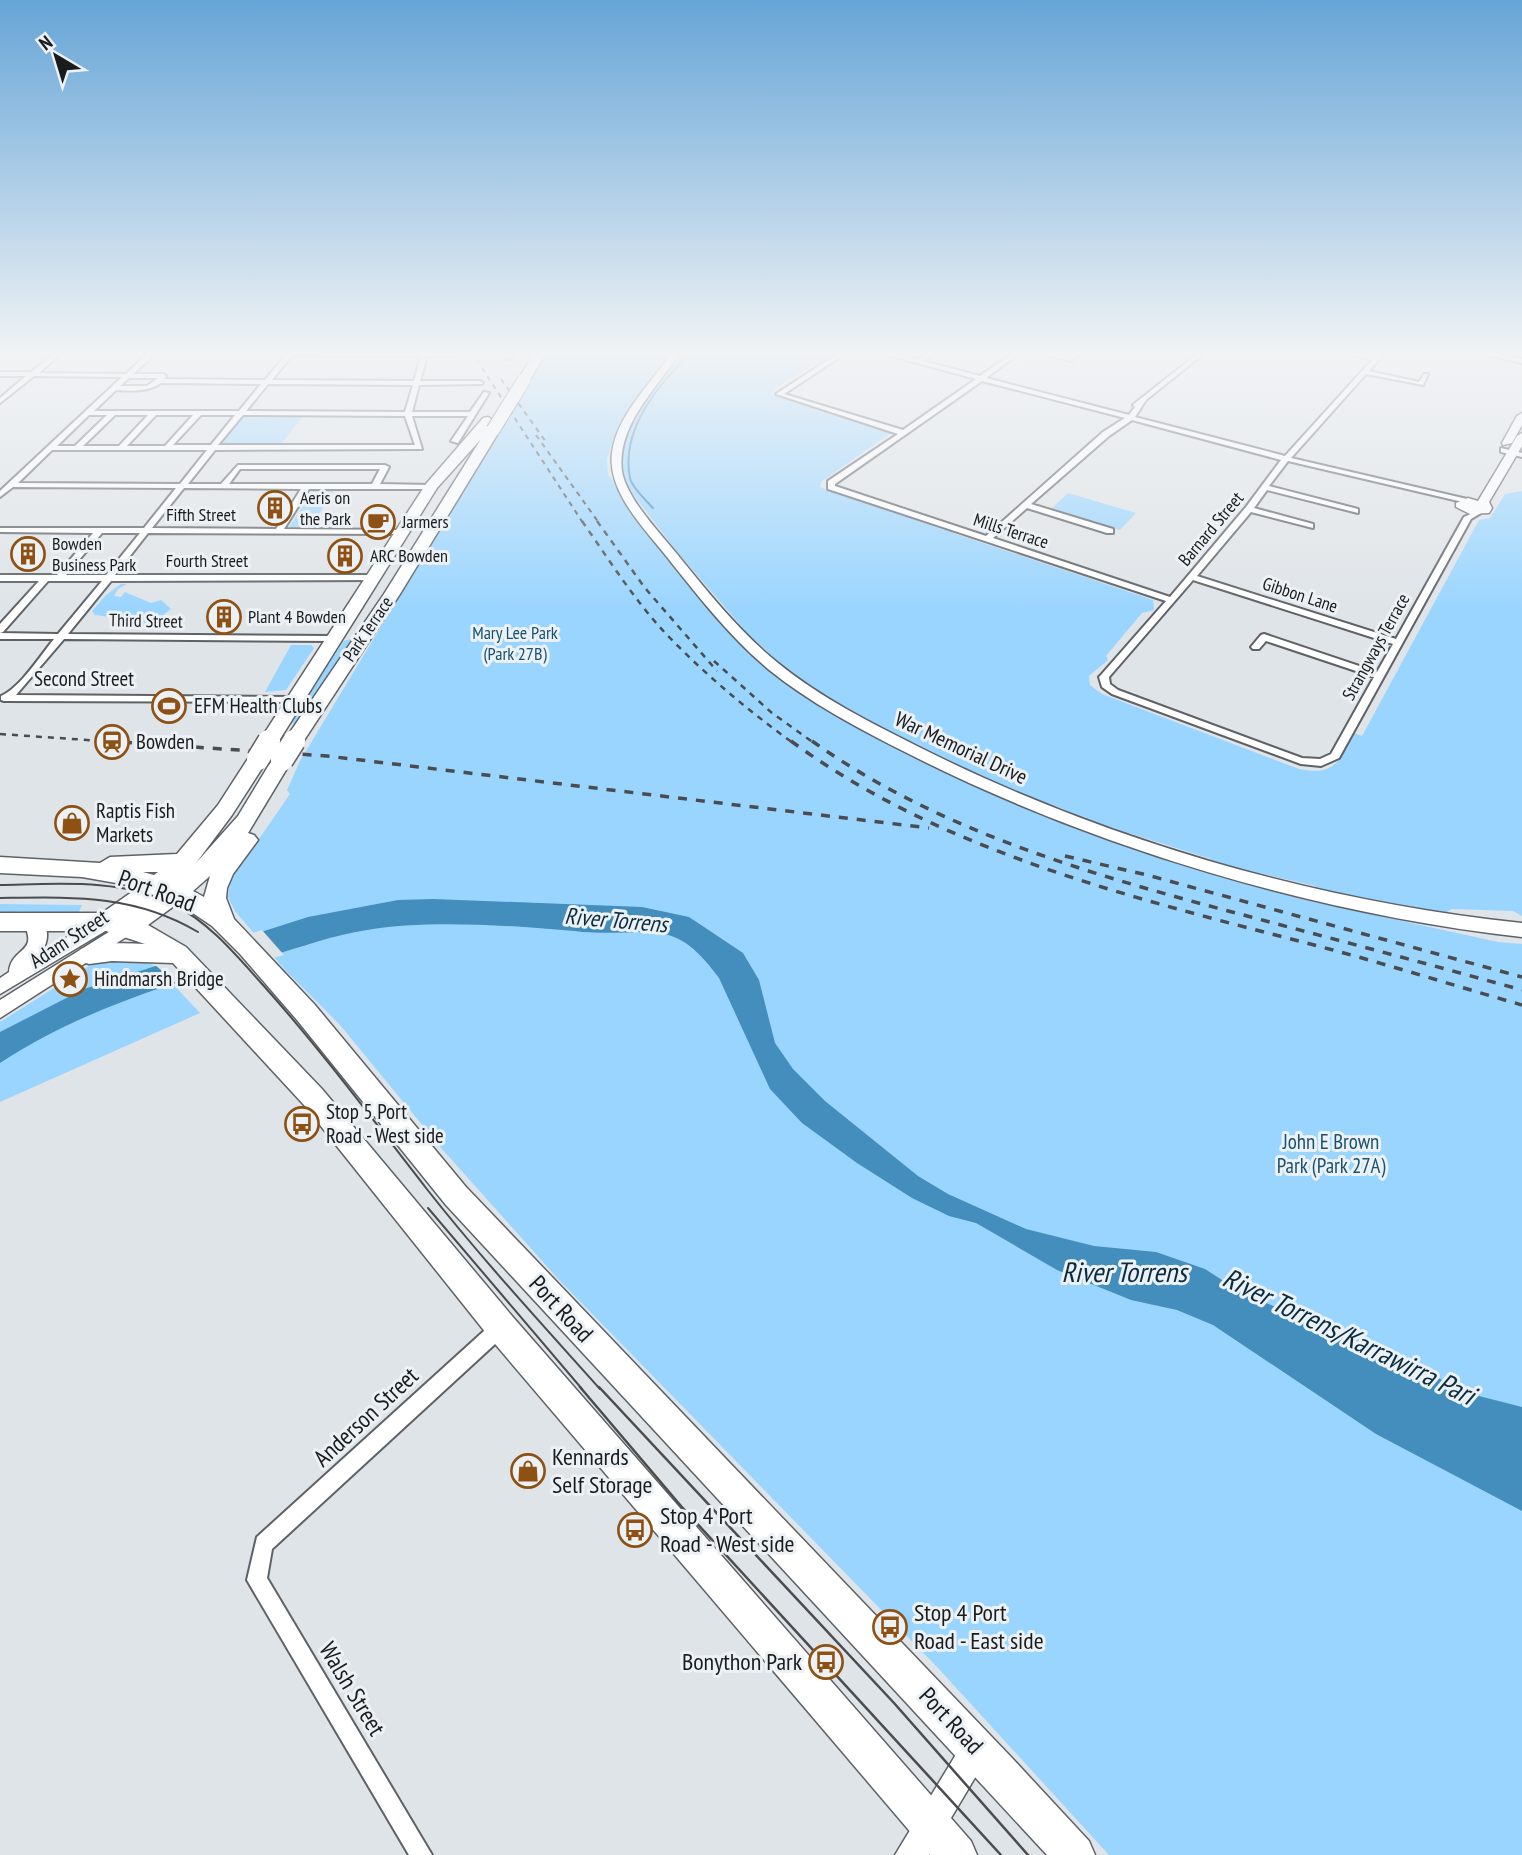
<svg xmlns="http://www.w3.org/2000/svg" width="1522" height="1855" viewBox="0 0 1522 1855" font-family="'PT Sans Narrow',sans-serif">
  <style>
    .green { fill: #9ad5ff }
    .water { fill: #438ebd }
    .pier { fill: #dfe4e8 }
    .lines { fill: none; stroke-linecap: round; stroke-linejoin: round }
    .stream { stroke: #438ebd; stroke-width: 2 }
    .street-casing { stroke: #5e6266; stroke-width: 4 }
    .secondary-casing { stroke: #5e6266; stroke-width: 3 }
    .highway-casing { stroke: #5e6266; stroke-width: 3 }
    .street { fill: #fff; fill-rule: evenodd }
    .secondary { fill: #fff; fill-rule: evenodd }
    .highway { fill: #fff; fill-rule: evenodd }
    .tram-far1 { stroke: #4a4c4f; stroke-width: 2 }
    .tram { stroke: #4a4c4f; stroke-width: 2.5 }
    .rail-far2 { stroke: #4a4c4f; stroke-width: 2; stroke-dasharray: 5 5; stroke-linecap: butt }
    .rail-far1 { stroke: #4a4c4f; stroke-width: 2.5; stroke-dasharray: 6 6; stroke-linecap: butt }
    .rail { stroke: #4a4c4f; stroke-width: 3.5; stroke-dasharray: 9 9; stroke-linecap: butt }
    .highway-bridge-far2-casing { stroke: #5e6266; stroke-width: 15; stroke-linecap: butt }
    .highway-bridge-far1-casing { stroke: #5e6266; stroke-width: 19; stroke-linecap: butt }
    .highway-bridge-casing { stroke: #5e6266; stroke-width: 25; stroke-linecap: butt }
    .highway-bridge-far2 { stroke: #fff; stroke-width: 13 }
    .highway-bridge-far1 { stroke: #fff; stroke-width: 17 }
    .highway-bridge { stroke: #fff; stroke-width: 22 }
    .labels { text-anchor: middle; stroke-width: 6; stroke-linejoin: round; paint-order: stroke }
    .far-poi-label { font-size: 18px; fill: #1a1b1d; stroke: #ecf1f5; text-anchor: start }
    .far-street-label { font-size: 18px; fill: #1a1b1d; stroke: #ecf1f5 }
    .far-park-label { font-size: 18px; fill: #185172; stroke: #ecf1f5 }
    .street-label { font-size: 21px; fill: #1a1b1d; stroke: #ecf1f5 }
    .poi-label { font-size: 21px; fill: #1a1b1d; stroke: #ecf1f5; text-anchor: start }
    .park-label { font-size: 21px; fill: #185172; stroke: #ecf1f5 }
    .water-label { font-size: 23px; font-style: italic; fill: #0a2c40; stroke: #ecf1f5 }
    .near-street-label { font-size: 24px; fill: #1a1b1d; stroke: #ecf1f5 }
    .near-poi-label { font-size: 24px; fill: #1a1b1d; stroke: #ecf1f5; text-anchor: start }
    .near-water-label { font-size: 28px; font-style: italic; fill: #0a2c40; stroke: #ecf1f5 }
  </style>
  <rect width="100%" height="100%" fill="#dfe4e8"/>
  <path class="green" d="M547 351H673L620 422 607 459 608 474 650 537 711 612 738 640 862 729 935 768 1076 829 1189 866 1294 894 1297 898 1498 942 1522 944V1855H1109L938 1668 560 1281 442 1149 340 1025 285 970 235 911 228 897 230 881 290 794 287 790 300 761Z
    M688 351H839L775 388 772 395 892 432 821 482 820 487 944 530 951 529 953 533 1153 600 1154 610 1142 613 1106 656 1108 660 1089 676 1090 685 1102 694 1299 769C1335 776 1339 762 1354 733L1362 736 1479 520 1490 518 1505 494 1522 491V916L1513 911 1452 909 1437 918 1319 896 1315 886 1211 862V859L1129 833V837L1103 831 1085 817 1063 812V809L988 782 860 717 790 674 769 657 768 652C759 644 750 635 740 631L742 627 678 553 638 501 624 481 620 463 622 446 646 399 660 378Z
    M243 415 303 416 279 447H221L220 444Z
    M313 490H334L311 527H289Z
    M1068 493 1136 513 1120 530 1051 509Z
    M121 584H127L118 589 114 596 121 597 125 592 151 603 161 600 171 609 154 622 149 620 148 624 133 628 111 623 110 617 95 615 92 611 106 595Z
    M354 638 294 731 293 723 283 731 344 641Z
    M291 645H311L314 648 286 690 265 692Z
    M0 904 82 905 79 912 0 913Z
    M112 959 146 961 158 968 200 1013 0 1102V1022L89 966Z"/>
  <path class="water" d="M433 899 642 907 689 917 743 953 759 980 775 1043 793 1069 825 1101 918 1176 948 1194 1026 1229 1094 1246 1156 1252 1205 1269 1239 1291 1479 1396 1522 1407V1511L1376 1434 1213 1325 1177 1310 1131 1300 1057 1270 976 1223 949 1216 912 1198 857 1163 802 1123 770 1089 719 978C673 914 651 937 583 932 518 926 431 919 367 930 333 935 302 947 270 956 175 981 83 1009 0 1063V1032L84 989 308 917 398 900Z"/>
  <path class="pier" d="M262 930 284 955 177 984 154 964Z"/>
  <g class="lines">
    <path class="stream" d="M653 508C646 500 632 488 630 478 620 429 660 381 694 351"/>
    <g class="street-casing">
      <path id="street" d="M58 351H64L39 373 126 374 150 351 466 352 468 355 427 356 420 381H480L483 383 482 384 419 385 412 412H470L484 392 489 393 458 443 451 441 468 416H412L422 449 215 450 188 484H221L238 465H385L389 467 380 484 431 485 435 487 431 489H309L284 529 402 530 406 532 405 534 148 533 115 575H372L376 578 375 580 111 581 68 634 333 636 336 637V641L64 639 16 695 295 697 300 700 298 702 4 701 1 700V696C20 688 40 656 54 639H0V633L58 634 102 581H48L3 632 0 633V624L39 581H0V575H57L93 533 0 532V528H144L176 488 13 487 0 497V491L122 377 34 376 0 403V398L26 376H0V372H31ZM155 354 286 355 265 380 164 379 166 376 163 374H133ZM292 355 421 356 414 381 272 380ZM129 378H158L147 386H120ZM161 383 261 384 239 411H94L116 390C132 391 148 392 161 383ZM268 384 413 385 405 412 246 411ZM89 415H107L75 446H57ZM115 415H148L119 446H83ZM156 415H193L165 446H127ZM201 415H235L211 445H173ZM243 415 405 416 415 445H218ZM52 450H207L180 484 18 483ZM240 469H380L372 484H229ZM184 488 301 489 276 529 152 528ZM102 533H140L106 575H66Z
        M511 351H517L511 359H507Z
        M842 351H849L784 394 903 430 976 379 874 351H883L917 360 932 351H939L923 361 980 376 1016 351H1023L986 378 1129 415 1135 407 1133 405 1134 404 1201 351H1207L1146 400 1135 417 1285 456 1372 360 1337 351H1347L1374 357 1380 351H1386L1369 371 1419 382 1424 374H1428L1423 385 1366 374 1291 458 1467 499V503L1288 461 1269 486 1358 509V513L1267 490 1254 508 1313 524V528L1251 512 1197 576 1396 639 1464 517 1477 511 1481 513 1471 519 1339 758 1321 766 1301 764 1112 694 1102 687 1099 677 1101 675 1166 601 828 489V481L898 434 776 394ZM982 381 1125 418 1103 432 986 536 835 486V484ZM1132 420 1281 460 1246 507 1170 597 993 538 1027 508 1107 533H1113V529L1031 504 1109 436ZM1193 580 1393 644 1377 672 1264 634 1261 635 1251 647 1253 649H1259L1266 641 1374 677 1331 754 1320 759 1302 758 1118 690 1110 684 1109 677Z
        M1033 351H1042L1069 357 1078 351H1085L1070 361Z
        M1471 351H1481L1522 359V363Z
        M1501 448 1522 453V457L1501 452Z
        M501 1319 507 1321 509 1327 507 1333 272 1549 267 1578 432 1855H409L247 1580 257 1537 495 1321Z"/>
    </g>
    <g class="secondary-casing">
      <path id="secondary" d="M673 351H681C659 386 616 425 622 471 626 499 664 537 681 559 711 596 741 633 778 663 821 698 871 723 921 748 1104 840 1318 902 1522 923V937C1316 914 1092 847 907 753 859 729 810 703 768 669 729 636 698 596 667 557 645 529 607 492 612 453 617 414 652 383 673 351Z
        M1522 413V425L1512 443 1503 445 1502 443 1517 416Z
        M1522 433V446L1489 502 1492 508 1489 513 1470 514 1456 507V503L1468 498 1478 501 1517 436Z
        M31 914C50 920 51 940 40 954L100 917H112L115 922 112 927 0 994V978L9 972C11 946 41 954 22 921L25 916Z
        M128 920 134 922 137 927 134 932 0 1018V1000Z
        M977 1734 988 1738 992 1749 929 1855H895L966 1738Z"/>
    </g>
    <g class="highway-casing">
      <path id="highway" d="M535 351H547L528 383H520L518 380Z
        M488 417 494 421 487 432 497 435 400 594 301 745H287L284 741 384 594 481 439 437 488 277 744H263L260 740 426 484 483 418Z
        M258 753 265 754 268 759 232 815 196 863 238 816 275 755H289L292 760 248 833 254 835 258 840 233 874 227 888 226 898 234 919 315 1005 466 1187 1012 1758 1089 1841 1095 1855H1047L446 1205 297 1020 240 954 212 926 178 903 148 925 186 947 322 1089 512 1316 971 1841 977 1855H930L490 1338 304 1105 173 963 112 961 89 964 81 961 77 955 81 949C102 942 124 943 145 944L106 931H0V913H102L139 887 82 877 0 873V857L100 863 110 857 177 854 218 805 251 754ZM143 872H158L154 875ZM210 876 204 897 193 891Z"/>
    </g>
    <use href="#street" class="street"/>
    <use href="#secondary" class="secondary"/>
    <use href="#highway" class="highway"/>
    <path class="tram-far1" d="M0 885C56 884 121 878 173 904 210 923 236 955 263 985 321 1050 373 1120 426 1188 481 1258 541 1323 600 1389
      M0 898C72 897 134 894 198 932
      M428 1208 582 1389"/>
    <path class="tram" d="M580 1387 681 1506 1001 1855
      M599 1387 894 1703 1028 1855"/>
    <path class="rail-far2" d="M471 351 583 523
      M501 379 546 442
      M536 435 599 523"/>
    <path class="rail-far1" d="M582 521C610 561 636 603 670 638 708 677 749 711 793 743
      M597 521 645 588 717 671
      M714 661 772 713 814 743
      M0 734 131 743"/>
    <path class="rail" d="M105 741 327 756 929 828
      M791 741C949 857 1147 901 1333 950 1396 967 1459 987 1522 1005
      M812 741C941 833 1099 877 1251 917 1341 941 1432 965 1522 990
      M1065 856 1147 875 1522 977"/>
    <g class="highway-bridge-far2-casing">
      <path id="highway-bridge-far2" d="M493 430 524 380"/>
    </g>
    <g class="highway-bridge-far1-casing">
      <path id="highway-bridge-far1" d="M268 743 270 740"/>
    </g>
    <g class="highway-bridge-casing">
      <path id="highway-bridge" d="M258 759 269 741
        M282 760 294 741"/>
    </g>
    <use href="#highway-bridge-far2" class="highway-bridge-far2"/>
    <use href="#highway-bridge-far1" class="highway-bridge-far1"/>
    <use href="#highway-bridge" class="highway-bridge"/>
  </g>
  <linearGradient id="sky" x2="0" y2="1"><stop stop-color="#66a5d7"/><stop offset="0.58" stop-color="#f1f3f5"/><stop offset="1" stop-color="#f1f3f5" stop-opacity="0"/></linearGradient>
  <rect width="1522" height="610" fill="url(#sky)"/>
  <defs>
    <g id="building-ring" transform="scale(1.75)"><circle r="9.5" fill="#ecf1f5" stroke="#8e5113" stroke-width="1.5"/><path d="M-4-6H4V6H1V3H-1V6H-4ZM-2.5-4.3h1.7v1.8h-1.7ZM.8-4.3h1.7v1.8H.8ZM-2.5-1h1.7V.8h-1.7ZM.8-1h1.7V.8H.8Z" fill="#8e5113"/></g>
    <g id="cafe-ring" transform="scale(1.75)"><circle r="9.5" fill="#ecf1f5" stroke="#8e5113" stroke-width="1.5"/><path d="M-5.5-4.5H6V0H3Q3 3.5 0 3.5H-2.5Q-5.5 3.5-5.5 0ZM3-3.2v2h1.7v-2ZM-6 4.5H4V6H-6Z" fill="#8e5113"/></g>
    <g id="stadium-ring" transform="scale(1.75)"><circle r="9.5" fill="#ecf1f5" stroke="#8e5113" stroke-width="1.5"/><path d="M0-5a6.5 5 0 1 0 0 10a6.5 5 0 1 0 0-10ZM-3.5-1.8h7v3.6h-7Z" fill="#8e5113"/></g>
    <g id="station-ring" transform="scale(1.75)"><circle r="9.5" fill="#ecf1f5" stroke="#8e5113" stroke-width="1.5"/><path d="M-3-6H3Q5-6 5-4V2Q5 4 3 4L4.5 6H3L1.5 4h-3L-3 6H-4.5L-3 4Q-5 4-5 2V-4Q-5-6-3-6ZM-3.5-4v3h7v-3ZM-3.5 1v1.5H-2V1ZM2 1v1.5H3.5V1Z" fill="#8e5113"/></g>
    <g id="shop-ring" transform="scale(1.75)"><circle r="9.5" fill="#ecf1f5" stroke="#8e5113" stroke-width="1.5"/><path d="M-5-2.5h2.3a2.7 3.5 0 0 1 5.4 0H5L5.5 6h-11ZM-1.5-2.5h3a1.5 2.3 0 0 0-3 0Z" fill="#8e5113"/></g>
    <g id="sight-ring" transform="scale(1.75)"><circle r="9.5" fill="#ecf1f5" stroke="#8e5113" stroke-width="1.5"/><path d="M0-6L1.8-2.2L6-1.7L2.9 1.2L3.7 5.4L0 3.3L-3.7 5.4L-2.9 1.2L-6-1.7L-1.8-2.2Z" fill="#8e5113"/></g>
    <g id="bus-ring" transform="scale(1.75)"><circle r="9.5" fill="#ecf1f5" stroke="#8e5113" stroke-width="1.5"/><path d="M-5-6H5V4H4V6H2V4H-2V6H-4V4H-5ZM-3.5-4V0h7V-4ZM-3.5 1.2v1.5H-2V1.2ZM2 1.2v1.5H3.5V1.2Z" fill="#8e5113"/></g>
  </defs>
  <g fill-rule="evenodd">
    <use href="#building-ring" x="275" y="508"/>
    <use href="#cafe-ring" x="378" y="522"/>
    <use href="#building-ring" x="28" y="554"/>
    <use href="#building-ring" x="345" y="556"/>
    <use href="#building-ring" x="224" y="617"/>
    <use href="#stadium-ring" x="169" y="706"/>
    <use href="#station-ring" x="112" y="742"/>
    <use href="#shop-ring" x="72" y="823"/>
    <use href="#sight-ring" x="70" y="979"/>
    <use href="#bus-ring" x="302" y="1124"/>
    <use href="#shop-ring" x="528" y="1471"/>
    <use href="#bus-ring" x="635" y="1530"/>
    <use href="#bus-ring" x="890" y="1627"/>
    <use href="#bus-ring" x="826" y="1662"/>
  </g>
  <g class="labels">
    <g class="far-poi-label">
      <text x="300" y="504">Aeris on<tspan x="300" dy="21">the Park</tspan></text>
      <text x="402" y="528">Jarmers</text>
      <text x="52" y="550">Bowden<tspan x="52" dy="21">Business Park</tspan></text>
      <text x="370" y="562">ARC Bowden</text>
      <text x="248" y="623">Plant 4 Bowden</text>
    </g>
    <g class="far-street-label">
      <text x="201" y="521">Fifth Street</text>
      <text transform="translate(1211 529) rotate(-50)" y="6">Barnard Street</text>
      <text transform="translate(1011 531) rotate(18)" y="6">Mills Terrace</text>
      <text x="207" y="567">Fourth Street</text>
      <text transform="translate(1300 595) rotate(18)" y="6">Gibbon Lane</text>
      <text transform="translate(146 621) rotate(1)" y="6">Third Street</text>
      <text transform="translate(368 629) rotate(-56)" y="6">Park Terrace</text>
      <text transform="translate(1376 647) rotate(-61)" y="6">Strangways Terrace</text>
    </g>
    <g class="far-park-label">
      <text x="515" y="639">Mary Lee Park<tspan x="515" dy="21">(Park 27B)</tspan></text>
    </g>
    <g class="street-label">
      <text x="84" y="686">Second Street</text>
      <text transform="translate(961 748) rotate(25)" y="7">War Memorial Drive</text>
      <text transform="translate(69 939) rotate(-33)" y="7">Adam Street</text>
    </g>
    <g class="poi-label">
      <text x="194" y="713">EFM Health Clubs</text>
      <text x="136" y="749">Bowden</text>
      <text x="96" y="818">Raptis Fish<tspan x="96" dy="24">Markets</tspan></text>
      <text x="94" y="986">Hindmarsh Bridge</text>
      <text x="326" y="1119">Stop 5 Port<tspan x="326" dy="24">Road - West side</tspan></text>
    </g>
    <g class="park-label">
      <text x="1331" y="1149">John E Brown<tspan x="1331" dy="24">Park (Park 27A)</tspan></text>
    </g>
    <g class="water-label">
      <text transform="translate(616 920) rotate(5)" y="8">River Torrens</text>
    </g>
    <g class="near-street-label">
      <text transform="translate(157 891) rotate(20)" y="8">Port Road</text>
      <text transform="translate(561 1309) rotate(47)" y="8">Port Road</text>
      <text transform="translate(366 1417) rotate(-43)" y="8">Anderson Street</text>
      <text transform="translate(352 1689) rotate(59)" y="8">Walsh Street</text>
      <text transform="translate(951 1721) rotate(47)" y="8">Port Road</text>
    </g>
    <g class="near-poi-label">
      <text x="552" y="1465">Kennards<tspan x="552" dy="28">Self Storage</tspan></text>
      <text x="660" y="1524">Stop 4 Port<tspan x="660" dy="28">Road - West side</tspan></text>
      <text x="914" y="1621">Stop 4 Port<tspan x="914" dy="28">Road - East side</tspan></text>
      <text x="802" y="1670" text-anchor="end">Bonython Park</text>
    </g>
    <g class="near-water-label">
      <text x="1124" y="1282">River Torrens</text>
      <text transform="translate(1349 1336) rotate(26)" y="10">River Torrens/Karrawirra Pari</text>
    </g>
  </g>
  <g transform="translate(56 56) rotate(322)" stroke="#ecf1f5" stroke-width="5" paint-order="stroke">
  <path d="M0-5L12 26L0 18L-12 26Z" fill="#1a1b1d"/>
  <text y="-10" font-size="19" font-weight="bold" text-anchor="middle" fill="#1a1b1d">N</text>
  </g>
</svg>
